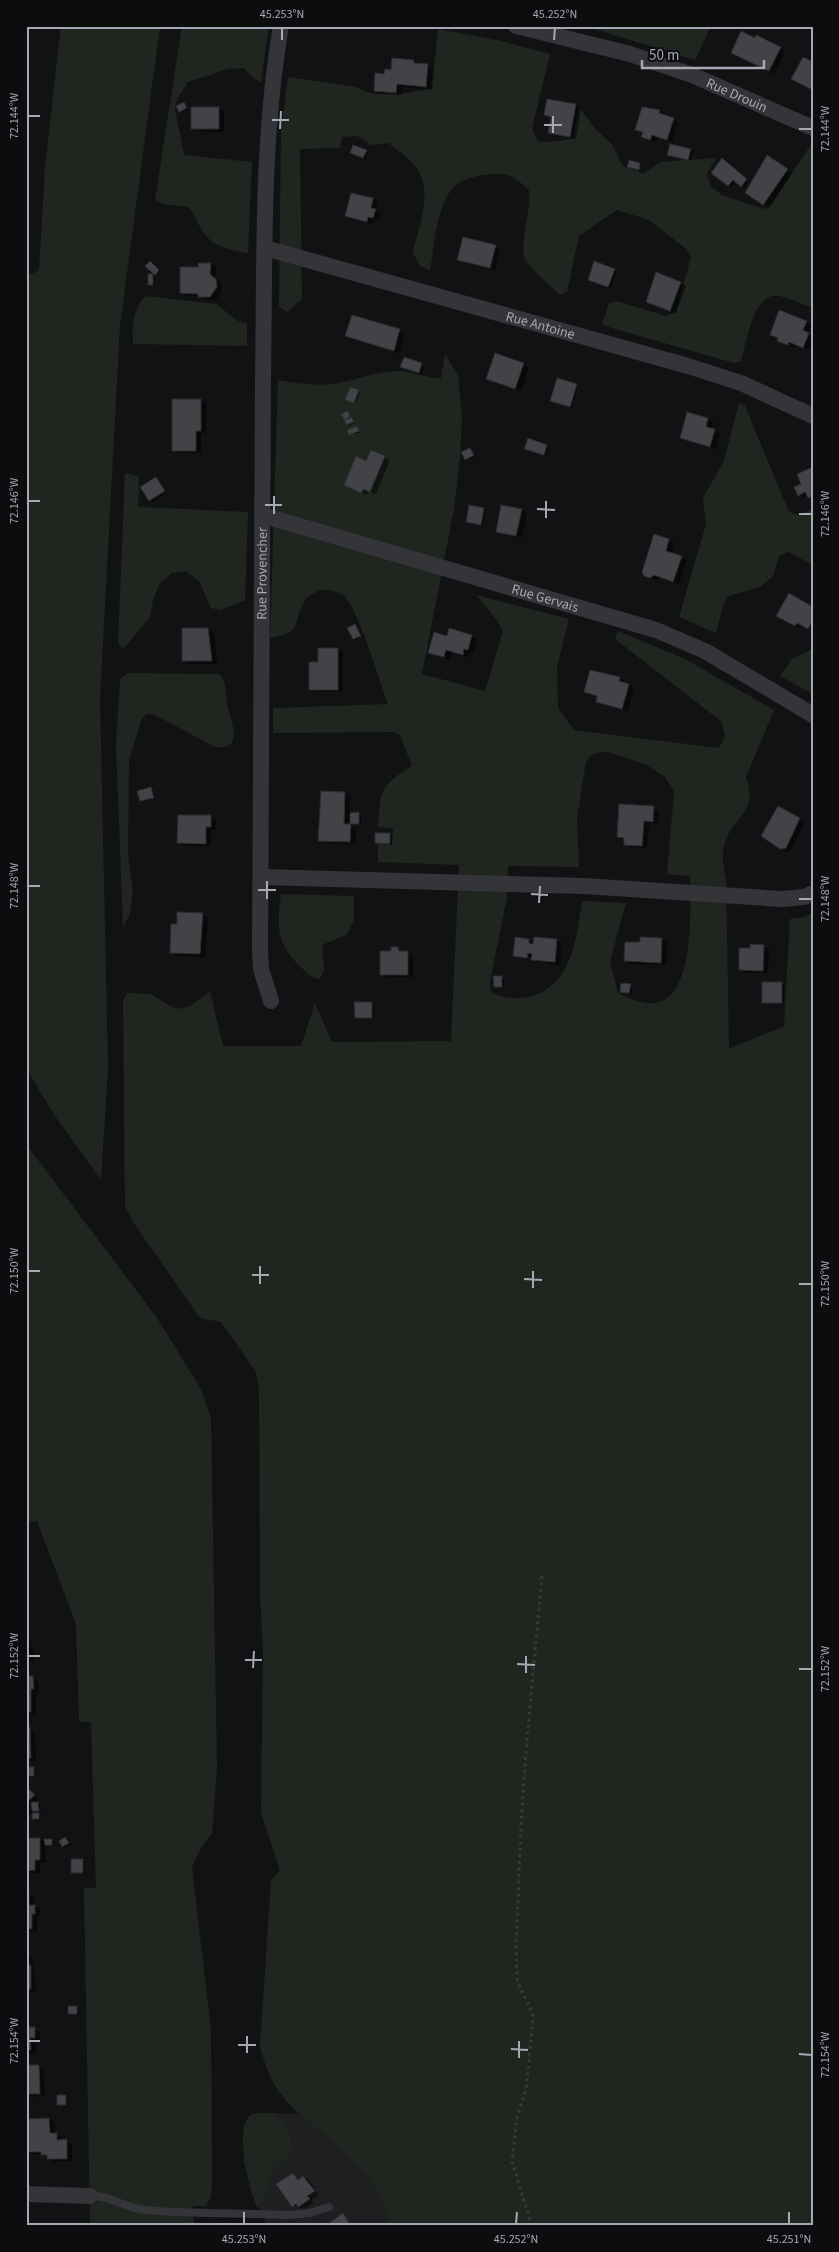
<svg xmlns="http://www.w3.org/2000/svg" width="839" height="2252" viewBox="0 0 839 2252" font-family="'Source Sans 3',sans-serif">
  <style>
    .built { fill: #1f1e21 }
    .green { fill: #1f2620; fill-rule: evenodd }
    .shadow { fill: #0007 }
    .building { fill: #424247; stroke: #2d2d30 }
    .lines { fill: none; stroke-linecap: round; stroke-linejoin: round }
    .path { stroke: #3a3b3f; stroke-width: 3; stroke-dasharray: 2.5 4; stroke-linecap: butt }
    .lane { stroke: #343439; stroke-width: 8 }
    .street { stroke: #343439; stroke-width: 16 }
    .ticks { fill: none; stroke: #a5a9b3; stroke-width: 2 }
    .labels { text-anchor: middle; stroke-width: 4.5; stroke-linejoin: round; paint-order: stroke }
    .street-label { font-size: 14px; fill: #a5a9b3; stroke: #0d0d0f }
    .neatline { fill: none; stroke: #a5a9b3; stroke-width: 2 }
    .ticks-label { font-size: 12px; text-anchor: middle; fill: #a5a9b3 }
  </style>
  <rect width="100%" height="100%" fill="#121214"/>
  <path class="built" d="M257 2113 359 2114 493 2226H267L251 2191 244 2162V2127L249 2116Z"/>
  <path class="green" d="M61 26H160L120 325 100 698 108 1069 101 1180 55 1116 26 1068V277L39 270 45 167Z
    M182 26H269L261 82 253 78 244 68 228 69 188 82 177 99 175 109 184 155 252 162 248 253C227 250 209 246 199 225 196 220 194 212 189 208 180 203 168 209 155 200Z
    M585 26H711L695 60Z
    M438 29 502 41 550 54 532 129 538 141 547 142 573 139 579 107 596 130 611 143 623 166 643 174 660 162 716 158 707 174 711 187 722 195 764 209 770 207 810 146 813 148V308C802 304 790 298 779 296 753 291 747 342 741 361L734 363 602 325 609 303 617 301 666 316 676 312 691 257 685 248 649 220 617 210 579 236 567 292 560 295C552 287 530 269 525 259 519 245 532 208 529 190 512 174 507 172 484 175 474 176 460 180 453 188 437 204 434 248 430 270L420 266 413 252C419 224 436 186 412 163 405 155 396 149 388 143L372 145 357 136 342 137 340 148 300 149 302 299 287 312 279 307 281 130 288 77 356 87C378 101 407 92 432 89Z
    M145 296 216 304 238 321 247 323V346L133 344C132 327 133 309 145 296Z
    M445 354 458 376 462 416 460 459 454 509 422 674 485 691 503 631 497 620 476 595 569 619 557 667 558 708 574 730 719 748 725 737 722 722 615 639 618 631 685 659 774 710 746 777C758 812 738 813 726 839 721 852 723 865 726 878L729 1049 784 1026 790 919 805 917 813 913V2226H391C387 2215 385 2202 379 2193 371 2180 358 2165 347 2154 307 2116 274 2107 260 2046L271 1881 280 1870 261 1813 263 1652 260 1593 259 1389 256 1372 221 1322 200 1318 133 1222 125 1207 123 1001 127 993 151 994 175 1009 189 1007 210 991 223 1046H301L315 1003 332 1042 451 1041 459 865 378 862V844L392 845 393 828 378 827C381 789 379 787 412 766L400 735 393 732 273 733V708L388 704C380 683 358 606 343 595 338 592 326 589 321 590 316 592 307 596 305 600 291 622 305 633 270 638L278 380C299 384 322 387 343 382 362 378 380 371 399 371 413 372 427 378 441 378ZM608 752 645 764 665 777 674 792 667 874 690 876C690 906 697 1009 647 1003 637 1002 627 997 618 993L610 962 626 903 582 901C576 938 573 987 528 997 515 999 502 999 491 991L490 982 507 897 508 866 579 867 577 819 586 761 594 753Z
    M739 403 745 406 789 512 798 515 813 509V565L788 552 779 556 773 576 760 587 728 596 723 606 716 633 679 617 706 524 703 498 724 461Z
    M125 473 139 476 138 507 248 512 245 600 220 610 211 608 199 581 186 571 172 573 160 583 153 600 150 617 123 649 118 643Z
    M813 649V694L780 676 792 659Z
    M128 673 220 674C227 683 225 693 227 704 231 722 245 751 215 747L153 714H147L142 718 129 760 128 854 133 890 130 914 123 927 116 744 120 679Z
    M281 894 354 896V921L346 935 322 945 324 972 319 979C311 978 306 972 300 966 276 943 277 926 281 894Z
    M26 1144 157 1318 201 1389 211 1418 217 1769 212 1833 198 1853 192 1868 211 2029 212 2175 211 2197 206 2206H193V2219L196 2226H90L84 1888H96L91 1722H79L76 1624 37 1521H26Z
    M276 2113C284 2127 300 2144 286 2159 281 2164 275 2166 272 2173 266 2188 269 2195 257 2208 250 2190 232 2126 252 2114Z"/>
  <path class="shadow" d="M780 48 785 51 775 74 738 56Z
    M414 61 433 69 431 89 402 87V95L380 93 375 90 385 76Z
    M184 104 189 109 182 113 178 107Z
    M576 105 581 108 576 139 550 132 552 118 545 115Z
    M192 108H219L224 112V132L197 131 192 128Z
    M660 111 665 114 664 116 678 122 672 142 658 137 656 142 648 140 643 137 644 133 636 129Z
    M691 150 693 151 691 160 671 155Z
    M366 151 368 152 366 159 354 154Z
    M773 160 792 173 769 207 747 193Z
    M725 161 749 181 744 187 736 181 731 187 713 173Z
    M373 199 378 202 376 211 381 213 379 220 374 219 372 224 346 216Z
    M495 246 500 249 495 270 459 260Z
    M595 263 617 271 611 288 591 280Z
    M210 264 216 267 215 278 221 283 222 290 216 300H204L199 296H187L181 292 200 268Z
    M657 274 686 286 676 313 647 301Z
    M150 276 155 277V286L149 285Z
    M353 316 405 333 399 353 347 336Z
    M806 322 811 325 808 334 813 336 809 350 795 344 794 347 784 344 771 334Z
    M404 358 424 365 422 374 404 368Z
    M523 364 529 367 521 391 488 379Z
    M576 385 578 387 572 408 553 402Z
    M358 392 360 393 356 403 349 400Z
    M201 400 206 403V433H201V453H179L173 450Z
    M348 413 355 423 349 426 343 415Z
    M688 413 713 422 711 430 720 434 716 449 681 437Z
    M357 428 360 433 350 434Z
    M528 440 549 448 546 456 528 449Z
    M470 449 475 457 468 460 466 459Z
    M384 457 390 460 376 494 369 491 367 495 350 488 367 462Z
    M156 478 166 493 152 502 150 500Z
    M803 484 811 496V498L799 495Z
    M484 509 486 510 483 525 468 522Z
    M522 510 527 513 522 538 497 531Z
    M655 535 674 543 671 554 687 560 679 584 660 578 656 581 645 576Z
    M813 608V630L803 625 801 628 778 616Z
    M355 626 362 637 356 640 354 638Z
    M208 629 214 632 217 664H188L183 661Z
    M450 630 477 639 474 652 470 651 468 657 452 652 449 660 430 652 448 637Z
    M338 650 343 653V692H316L311 689 319 663Z
    M620 678 625 681 624 684 634 688 628 711 603 704 597 701 598 697 585 691Z
    M151 788 156 799 142 801Z
    M345 793 350 796V814L361 815V824L350 822 349 824 356 829V844L325 843 319 840 320 811Z
    M779 807 805 822 791 850 787 852 781 848Z
    M653 808 659 811 658 824 649 823 647 848 631 847 625 844 626 840 618 837Z
    M211 816 216 819V830H211V846H184L179 842Z
    M377 834 392 835V844L376 843Z
    M202 914 208 917 205 957 177 956 172 953 178 925Z
    M516 938 534 943 557 940 562 944 560 965 538 962 523 954 521 956 528 960 514 955Z
    M662 939 667 942 666 965 631 964 626 961 641 943Z
    M763 946 769 949 768 973H746L740 970 751 950Z
    M398 948 413 955V977H387L381 974 392 952Z
    M501 977 504 979V987L498 988 495 987Z
    M782 984 784 985V1003L763 1002Z
    M630 986 632 987V994L621 991Z
    M371 1003 374 1005V1019L356 1018Z
    M26 1625 35 1660 26 1662Z
    M26 1678H33L38 1681 39 1692H36V1715H26Z
    M26 1729 35 1732 36 1761H26Z
    M26 1768 36 1769V1777H26Z
    M26 1786 39 1799 35 1803 40 1804 41 1811 33 1810V1814H26Z
    M39 1814 41 1820 33 1819Z
    M65 1838 70 1844 65 1847 63 1846Z
    M26 1839H40L46 1843 54 1841V1845L45 1844 46 1863H40V1873H30V1883H26Z
    M82 1860 85 1861V1874L72 1872Z
    M26 1894 34 1897V1906L40 1909V1916H37V1931L26 1932Z
    M26 1956 33 1959 36 1992H26Z
    M69 2007 79 2008V2015L69 2014Z
    M26 2027 40 2032V2040H35L36 2053H26Z
    M26 2066H38L44 2069 45 2096 26 2097Z
    M66 2096 68 2098V2106L58 2105V2097Z
    M49 2119 54 2122 55 2134 62 2137V2141L72 2144V2161L54 2162 42 2154 26 2155V2120Z
    M293 2174 300 2180 304 2177 309 2180 319 2195 312 2200 314 2203 304 2209 293 2206Z
    M343 2215 353 2226H331Z"/>
  <path class="building" d="M741 31 755 38 756 35 781 47 769 71 731 53Z
    M803 57 813 62V90L791 79Z
    M392 58 414 60V63L428 64 426 87 397 84 396 93 374 91 375 73 384 74 385 69 391 70Z
    M547 99 576 104 570 137 548 133 551 117 544 115Z
    M184 102 187 108 179 112 176 106Z
    M191 107H219V129H191Z
    M642 107 660 110 659 113 674 118 667 140 652 135 650 140 641 137 643 132 635 130Z
    M670 144 691 149 688 160 667 155Z
    M353 145 367 150 363 158 350 153Z
    M767 155 788 169 763 205 745 193Z
    M722 158 747 179 741 187 733 180 728 186 711 173Z
    M629 160 640 163 639 170 627 167Z
    M351 193 373 198 371 208 376 209 373 218 368 217 367 222 345 216Z
    M463 237 496 245 490 268 457 260Z
    M150 261 159 270 155 275 145 266Z
    M594 261 615 269 608 287 588 280Z
    M198 263H211L210 274 216 279 217 287 210 297H198V294L180 293V267H198Z
    M656 272 681 282 670 311 646 302Z
    M148 274H153V285H148Z
    M779 310 807 321 803 330 809 333 803 348 789 342 788 345 777 341 778 338 770 335Z
    M352 315 400 329 394 351 345 336Z
    M495 353 524 363 515 389 486 379Z
    M404 357 422 363 419 373 400 367Z
    M557 378 577 384 570 407 550 401Z
    M350 387 359 390 354 403 345 400Z
    M172 399H201V431H196V451H172Z
    M348 411 350 417 344 420 341 414Z
    M687 412 708 418 706 427 715 429 710 447 680 438Z
    M352 417 354 422 346 425 344 420Z
    M357 426 359 431 349 435 347 430Z
    M528 438 547 445 544 455 524 449Z
    M470 448 474 455 465 460 461 452Z
    M371 450 385 456 370 492 363 489 361 493 344 485 356 456 366 461Z
    M813 467V496L808 498 805 492 798 496 794 487 801 484 797 474Z
    M156 477 165 491 149 501 140 487Z
    M469 505 484 508 481 525 466 522Z
    M501 505 522 509 516 536 496 532Z
    M654 534 669 539 666 551 682 556 673 582 654 575 650 578 644 576 642 572Z
    M789 593 813 607V620L808 629 797 623 795 626 776 616Z
    M355 624 361 636 353 639 347 628Z
    M182 628H208L212 661H182Z
    M449 628 472 635 468 650 464 649 463 655 446 650 444 657 428 653 434 632 447 636Z
    M318 648H338V690H309V662H318Z
    M590 670 620 677 619 681 629 684 622 709 596 702 597 696 584 692Z
    M151 787 154 798 140 801 137 791Z
    M321 791 345 792 344 824H351L350 842 318 841Z
    M619 804 654 806 653 822 644 821 642 846 624 845V838L617 837Z
    M778 806 800 818 786 848 780 849 761 836Z
    M359 812V824H350V813Z
    M178 815H211V827H206V844L177 843Z
    M375 833H390V844L375 843Z
    M177 912 203 913 200 954 170 953 171 924H177Z
    M515 937 529 939V943L533 944 534 937 557 939 555 962 531 960 532 954 528 953 527 958 513 956Z
    M640 937 662 938 661 963 624 961 625 942H640Z
    M750 944 764 945 763 971 739 970V948H750Z
    M391 947H398L399 951H408V975H380V951H391Z
    M493 976H502V987H494Z
    M762 982H782V1003H762Z
    M621 983 631 984 629 993 620 992Z
    M354 1002H372V1018H355Z
    M26 1676H33L34 1689H31V1712H26Z
    M30 1727 31 1758 26 1759V1728Z
    M26 1767H34V1776H26Z
    M26 1787 35 1795 27 1802 28 1811Z
    M31 1802H38L39 1811H32Z
    M32 1813H39V1819H32Z
    M65 1837 69 1843 62 1847 59 1841Z
    M26 1838H40V1860H35V1870L26 1871Z
    M44 1839H52V1845H45Z
    M71 1859H83V1873H71Z
    M26 1893H29V1905H35V1914H32V1929H26Z
    M26 1955H28L29 1965H31V1989L26 1990Z
    M68 2006H77V2014H68Z
    M26 2027H35V2038H30L31 2050H26Z
    M26 2065H39L40 2094H26Z
    M57 2095H66V2105H57Z
    M49 2118 50 2133H57V2140L67 2139V2159H47V2155H41V2152H26V2119Z
    M293 2173 298 2180 303 2176 315 2191 307 2196 310 2199 298 2207 296 2204 292 2207 276 2184Z
    M343 2213 351 2226H329L328 2224Z"/>
  <g class="lines">
    <path class="path" d="M532 2226 512 2162 517 2118 526 2089 533 2020C532 2003 518 1992 517 1975 515 1942 518 1909 519 1876 522 1776 533 1676 542 1576"/>
    <path class="lane" d="M90 2196C110 2195 125 2208 145 2210 192 2214 241 2213 288 2215L310 2213 329 2207"/>
    <g class="street">
      <path id="s1" d="M516 26 630 54 692 75 813 128"/>
      <path id="s2" d="M265 248 688 366 741 383 813 416"/>
      <path id="s3" d="M262 515 656 630 705 651 813 715"/>
      <path d="M261 877 584 886 782 899 804 897 813 893"/>
      <path id="s4" d="M271 1001 261 969 260 951C261 760 261 569 263 379 265 261 261 143 281 26"/>
      <path d="M26 2194 90 2196"/>
    </g>
  </g>
  <path class="ticks" d="M282 40V28M554 40 555 28M28 116H40M272 120H289M544 125H562M280 129 281 111M799 129H812M553 133V116M28 501H40M265 505H282M537 509 555 510M274 514V496M799 514H812M546 518V501M28 886H40M258 890H276M531 894 548 895M267 899V881M799 899H812M539 903 540 886M28 1271H40M252 1275H269M524 1279 542 1280M260 1284V1266M799 1284H812M533 1288V1271M28 1656H40M245 1660H262M517 1664 535 1665M253 1668 254 1651M799 1669H812M526 1673V1656M28 2041H40M238 2045H256M511 2049 528 2050M247 2053V2036M799 2054 812 2055M519 2058V2041M244 2224V2212M516 2224 517 2212M789 2224V2212"/>
  <g class="labels">
    <g class="street-label">
      <text dy="5" stroke="none"><textPath href="#s1" startOffset="232">Rue Drouin</textPath></text>
      <text dy="5" stroke="none"><textPath href="#s2" startOffset="286">Rue Antoine</textPath></text>
      <text dy="5" stroke="none"><textPath href="#s4" startOffset="429">Rue Provencher</textPath></text>
      <text dy="5" stroke="none"><textPath href="#s3" startOffset="295">Rue Gervais</textPath></text>
    </g>
  </g>
  <rect width="839" height="2252" fill="none" stroke="#0d0d0f" stroke-width="55"/>
  <path d="M642 60v8h122v-8" fill="none" stroke="#a5a9b3" stroke-width="2.5"/>
  <text x="649" y="60" font-size="15" fill="#a5a9b3" stroke="#0d0d0f" stroke-width="4" paint-order="stroke">50 m</text>
  <rect x="28" y="28" width="784" height="2196" class="neatline"/>
  <g class="ticks-label">
    <text x="282" y="18">45.253°N</text>
    <text x="555" y="18">45.252°N</text>
    <text transform="translate(14 116) rotate(-90)" y="4">72.144°W</text>
    <text transform="translate(825 129) rotate(-90)" y="4">72.144°W</text>
    <text transform="translate(14 501) rotate(-90)" y="4">72.146°W</text>
    <text transform="translate(825 514) rotate(-90)" y="4">72.146°W</text>
    <text transform="translate(14 886) rotate(-90)" y="4">72.148°W</text>
    <text transform="translate(825 899) rotate(-90)" y="4">72.148°W</text>
    <text transform="translate(14 1271) rotate(-90)" y="4">72.150°W</text>
    <text transform="translate(825 1284) rotate(-90)" y="4">72.150°W</text>
    <text transform="translate(14 1656) rotate(-90)" y="4">72.152°W</text>
    <text transform="translate(825 1669) rotate(-90)" y="4">72.152°W</text>
    <text transform="translate(14 2041) rotate(-90)" y="4">72.154°W</text>
    <text transform="translate(825 2055) rotate(-90)" y="4">72.154°W</text>
    <text x="244" y="2243">45.253°N</text>
    <text x="516" y="2243">45.252°N</text>
    <text x="789" y="2243">45.251°N</text>
  </g>
</svg>
